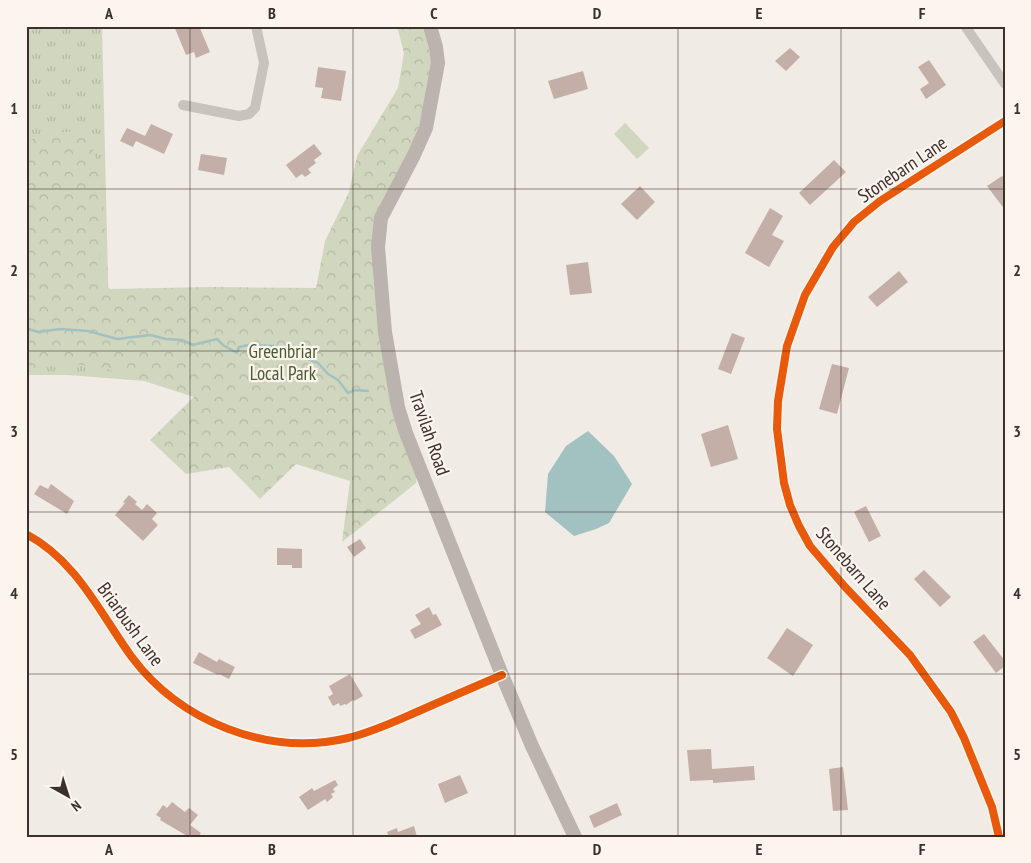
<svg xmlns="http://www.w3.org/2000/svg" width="1031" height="863" viewBox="0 0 1031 863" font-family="'PT Sans Narrow',sans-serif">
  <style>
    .grass { fill: url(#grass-tufts) }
    .forest { fill: url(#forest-crowns) }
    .garden { fill: #d1d6bf }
    .water { fill: #a1c2c1 }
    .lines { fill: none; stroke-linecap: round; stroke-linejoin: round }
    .stream { stroke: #a1c2c1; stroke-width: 2.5 }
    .building { fill: #c3afa7 }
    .minor { stroke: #c9c3be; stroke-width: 10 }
    .secondary { stroke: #bab3ae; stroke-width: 14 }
    .cycleway-casing { stroke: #fbf5ee; stroke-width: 11 }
    .cycleway { stroke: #e8590c; stroke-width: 8 }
    .grid { fill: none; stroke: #3b302b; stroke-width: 1; stroke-opacity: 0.55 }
    .labels { text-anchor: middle; stroke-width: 4.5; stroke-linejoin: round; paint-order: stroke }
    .street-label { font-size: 19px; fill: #3b302b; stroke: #fbf5ee }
    .park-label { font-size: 19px; fill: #4a5a2e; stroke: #fbf5ee }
    .neatline { fill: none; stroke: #3b302b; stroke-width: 2 }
    .grid-label { font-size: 16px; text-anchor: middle; font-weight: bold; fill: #3b302b }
  </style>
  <defs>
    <pattern id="grass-tufts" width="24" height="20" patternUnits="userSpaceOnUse" patternTransform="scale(1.25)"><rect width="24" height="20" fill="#d1d6bf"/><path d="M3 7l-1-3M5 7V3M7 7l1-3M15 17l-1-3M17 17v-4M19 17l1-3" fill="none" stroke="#b4b8a4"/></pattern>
    <pattern id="forest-crowns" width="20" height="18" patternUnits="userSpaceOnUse" patternTransform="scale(1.25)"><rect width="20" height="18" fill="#d1d6bf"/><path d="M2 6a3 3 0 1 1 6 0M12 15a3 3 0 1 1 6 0" fill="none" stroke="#b4b8a4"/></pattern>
  </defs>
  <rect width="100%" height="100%" fill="#f0ebe5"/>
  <path class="grass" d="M26 26H102L109 320 197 385 68 375H26Z"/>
  <path class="forest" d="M397 26H430L436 47 426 128 381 218 385 332 418 462 416 483 342 542 350 481 296 464 260 499 229 467 186 474 150 440 194 397 104 368 53 361 26 374V142L43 134 87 130 102 178 105 238 95 274 110 289 211 287 316 288 325 241 349 192 357 156 398 88 404 53Z"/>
  <path class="garden" d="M625 123 649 148 637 159 614 134Z"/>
  <path class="water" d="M588 431 614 456 632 484 609 523 596 529 574 536 545 512 548 474 566 446Z"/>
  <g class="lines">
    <path class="stream" d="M26 328 38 332 60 329 88 331 117 339 150 335 166 339 182 340 193 345 217 339 223 345 237 353 239 347 248 345 275 346 282 352 303 357 318 363 328 374 338 380 348 393 355 390 368 391"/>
  </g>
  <path class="building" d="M174 26H199L210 52 196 58 194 52 186 55Z
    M790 48 800 57 786 71 775 61Z
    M929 60 946 85 926 99 920 89 929 83 918 67Z
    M318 67 346 71 341 101 321 98 323 88 315 87Z
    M583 71 588 89 554 99 548 81Z
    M151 124 173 134 164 154 136 141 133 147 120 141 127 128 145 136Z
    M314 144 322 154 314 160 316 163 308 169 311 173 305 177 302 174 296 178 286 165Z
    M201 154 227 158 224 175 198 170Z
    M834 160 846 172 810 205 799 193Z
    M1002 176 1005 179V210L987 186Z
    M640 186 655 202 637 220 621 204Z
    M770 208 783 216 772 235 784 241 769 267 745 253Z
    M588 262 592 293 570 295 566 265Z
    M899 271 908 282 877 307 868 297Z
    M732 333 745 338 731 374 718 369Z
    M832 364 849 368 837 414 819 409Z
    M728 425 738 459 711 467 701 434Z
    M51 484 74 501 67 514 34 494 40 485 48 489Z
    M129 495 137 502 135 504 142 510 147 504 157 513 152 519 158 525 143 541 115 515 125 503 123 502Z
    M866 506 881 536 869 542 854 512Z
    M360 539 366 548 354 557 347 547Z
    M277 548 302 549V568H292V565H277Z
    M924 570 951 597 940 607 914 579Z
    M429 607 433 615 436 614 442 625 415 639 410 630 421 624 415 615Z
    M787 628 813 645 793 676 767 658Z
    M984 634 1005 661V666L996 673 973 642Z
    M199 652 217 662 219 659 235 667 229 679 219 674 218 675 193 663Z
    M350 674 363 696 354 701 353 700 346 705 345 704 340 706 339 703 333 706 328 697 333 694 329 686Z
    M711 749 712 769 754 766 755 780 713 783V780L690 781 687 750Z
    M843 767 848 810 833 811 829 769Z
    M460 775 468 793 445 803 438 784Z
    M335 780 338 785 333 789 335 792 331 794 333 797 327 802 325 799 308 810 299 797 312 788 314 791Z
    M172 802 185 812 189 808 198 815 190 825 201 833 198 837H189L160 820 161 818 156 815 163 805 167 808Z
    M617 803 622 815 594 828 589 816Z
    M414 826 417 837H389L387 832 397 828 398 832Z"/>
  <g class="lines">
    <path class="minor" d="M965 26 1005 84
      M183 105 239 116 249 114 255 108 264 63 256 26
      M26 534C76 560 100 613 131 656 180 722 268 757 348 738 373 732 396 721 419 711 446 699 474 687 502 675
      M999 837 992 807 964 738 951 712 910 655 846 588 810 546 799 526 790 505 784 483 777 429 778 401 787 346 805 295 833 247 854 222 880 201 1005 121"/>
    <path class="secondary" d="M430 26 436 47 438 63 426 128 414 155 381 218 378 247 385 332 398 407 406 433 502 675 532 746 575 837"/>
    <g class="cycleway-casing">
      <path id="cycleway" d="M26 534C76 560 100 613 131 656 180 722 268 757 348 738 373 732 396 721 419 711 446 699 474 687 502 675
        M999 837 992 807 964 738 951 712 910 655 846 588 810 546 799 526 790 505 784 483 777 429 778 401 787 346 805 295 833 247 854 222 880 201 1005 121"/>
    </g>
    <use href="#cycleway" class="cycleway"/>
  </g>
  <path class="grid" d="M190 26V837M353 26V837M515 26V837M678 26V837M841 26V837M26 189H1005M26 351H1005M26 512H1005M26 674H1005"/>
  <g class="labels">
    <g class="street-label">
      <text transform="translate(902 169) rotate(-34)" y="7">Stonebarn Lane</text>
      <text transform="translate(430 433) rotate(71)" y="7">Travilah Road</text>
      <text transform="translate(854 568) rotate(49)" y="7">Stonebarn Lane</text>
      <text transform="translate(131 624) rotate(54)" y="7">Briarbush Lane</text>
    </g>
    <g class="park-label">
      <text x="283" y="358">Greenbriar<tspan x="283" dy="22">Local Park</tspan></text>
    </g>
  </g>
  <rect width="1031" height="863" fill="none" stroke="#fbf5ee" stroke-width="55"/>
  <g transform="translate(68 796) rotate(141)" stroke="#fbf5ee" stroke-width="4" paint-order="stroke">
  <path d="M0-4L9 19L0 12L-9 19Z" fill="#3b302b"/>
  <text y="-8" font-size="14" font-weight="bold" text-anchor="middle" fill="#3b302b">N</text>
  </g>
  <rect x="28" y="28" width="976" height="808" class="neatline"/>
  <g class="grid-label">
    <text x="109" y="19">A</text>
    <text x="272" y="19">B</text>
    <text x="434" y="19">C</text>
    <text x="597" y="19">D</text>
    <text x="759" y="19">E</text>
    <text x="922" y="19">F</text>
    <text x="14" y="114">1</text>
    <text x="1017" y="114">1</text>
    <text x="14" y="276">2</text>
    <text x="1017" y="276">2</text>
    <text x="14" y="437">3</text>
    <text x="1017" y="437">3</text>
    <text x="14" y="599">4</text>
    <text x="1017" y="599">4</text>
    <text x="14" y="760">5</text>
    <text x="1017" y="760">5</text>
    <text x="109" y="855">A</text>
    <text x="272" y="855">B</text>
    <text x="434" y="855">C</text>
    <text x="597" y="855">D</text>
    <text x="759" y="855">E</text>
    <text x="922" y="855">F</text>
  </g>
</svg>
